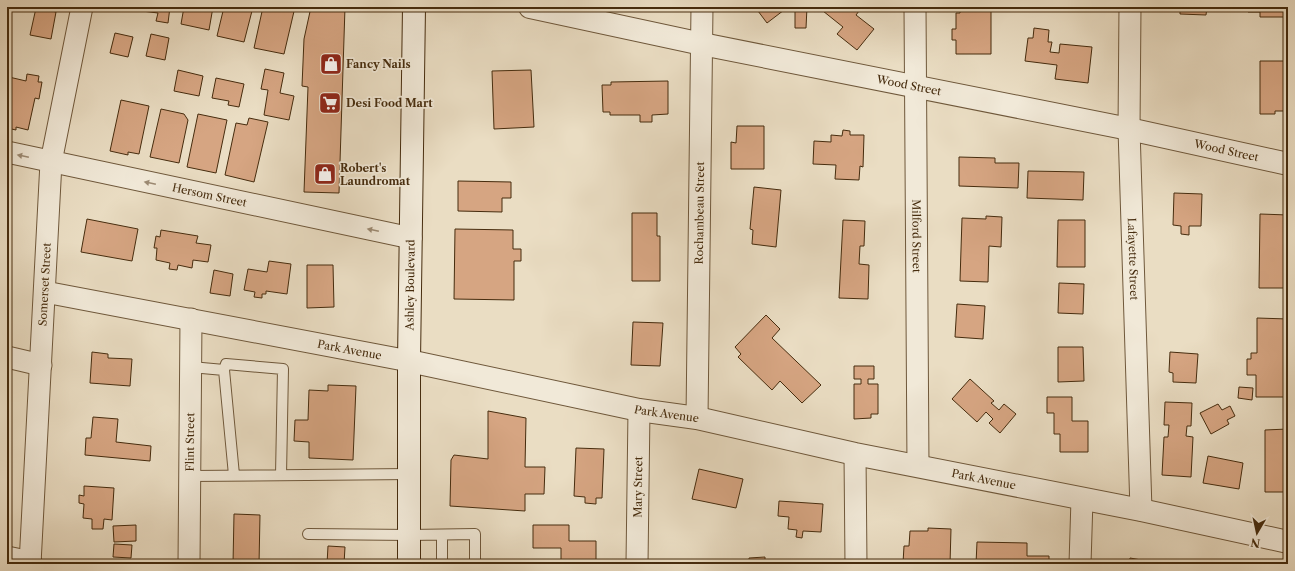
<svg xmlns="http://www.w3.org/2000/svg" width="1295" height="571" viewBox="0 0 1295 571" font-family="'Libre Caslon Text',serif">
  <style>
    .building { fill: #d6a582; stroke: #462c0e }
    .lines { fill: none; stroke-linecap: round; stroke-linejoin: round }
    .service-casing { stroke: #6f583b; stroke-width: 12 }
    .minor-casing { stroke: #6f583b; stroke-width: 23 }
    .tertiary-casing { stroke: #6f583b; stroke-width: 24 }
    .secondary-casing { stroke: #462c0e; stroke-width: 24 }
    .service { stroke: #f1e9d8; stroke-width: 10 }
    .minor { stroke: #f1e9d8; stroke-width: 21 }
    .tertiary { stroke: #f1e9d8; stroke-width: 22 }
    .secondary { stroke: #f1e9d8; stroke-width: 22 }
    .oneway { fill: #9c8a73 }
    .labels { text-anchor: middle; stroke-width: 3.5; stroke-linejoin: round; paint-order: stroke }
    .poi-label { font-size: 11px; font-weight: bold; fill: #462c0e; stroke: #f1e9d8; text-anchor: start }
    .street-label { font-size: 11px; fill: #462c0e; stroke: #f1e9d8 }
  </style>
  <rect width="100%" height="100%" fill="#eaddc3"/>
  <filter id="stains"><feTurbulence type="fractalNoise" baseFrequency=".005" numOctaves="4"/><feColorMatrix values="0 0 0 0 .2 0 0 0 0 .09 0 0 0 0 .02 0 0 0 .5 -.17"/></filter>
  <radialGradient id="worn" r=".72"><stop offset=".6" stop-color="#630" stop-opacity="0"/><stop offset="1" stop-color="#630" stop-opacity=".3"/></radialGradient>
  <path class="building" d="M143 7H170L168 23 156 21 158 13 142 11Z
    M184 7H213L209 30 181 24Z
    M224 7H253L244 42 217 36Z
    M263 7H295L284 54 254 48Z
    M311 7H345L339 193 304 192 308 87 302 86 304 39Z
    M755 7H788L767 23Z
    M795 7H807L806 28H795Z
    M827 7H862L856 15 874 29 857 50 837 34 843 27 823 11Z
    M960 7H991V54H956V40H952V29H956V13H960Z
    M1180 7H1207L1206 15 1180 14Z
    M1248 7H1288V17H1260V12H1248Z
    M36 8 56 12 51 39 30 35Z
    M1034 28 1049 30 1048 42H1052L1050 52 1059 53 1060 44 1092 47 1088 83 1055 79 1057 65 1025 61 1028 38H1033Z
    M115 33 133 37 128 57 110 53Z
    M151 34 169 38 165 60 146 56Z
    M1260 61H1288V111H1275V114H1260Z
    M265 69 284 73 280 93 294 96 289 120 264 115 268 90 261 89Z
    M178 70 203 76 199 96 174 91Z
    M531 70 534 127 494 129 492 71Z
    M27 74 39 76 38 82H42L39 99 35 98 28 130 16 127V130L7 128V88L9 77 26 81Z
    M216 78 244 84 239 107 228 105 229 101 212 98Z
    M668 81V114L652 115V122H640V115H610V112H603L602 85H611V82Z
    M121 100 149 106 139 154 128 152V155L110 151Z
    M161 109 184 114 188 120 179 163 150 157Z
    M198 114 227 120 216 173 187 167Z
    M249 118 268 122 254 182 225 175 236 123 247 125Z
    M737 126H764V169H731V142L736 143Z
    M843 130 850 131V135H864L863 167 860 166 859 180 835 179 836 165 813 164 814 141 831 142V135L842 136Z
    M959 157 995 158V163H1019L1018 188 959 186Z
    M1028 171 1084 172 1083 200 1027 198Z
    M458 181 511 182V198H502V212L458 211Z
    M754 187 781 190 776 247 752 244 753 230 750 229Z
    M1174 193 1202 194 1201 226H1189V235L1181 234V226L1173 225Z
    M632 213H657V236H660V281H632Z
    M1260 214 1288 215V288H1259Z
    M986 216 1002 217 1001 247 989 246 988 282 960 281 962 218 986 219Z
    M87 219 138 229 132 261 81 252Z
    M843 220 865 221 864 246H860L859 264 869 265 868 299 839 298Z
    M1058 220H1085V267H1057Z
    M455 229 513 230V249H521V261H514V300L454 299Z
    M161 230 198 236 196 243 211 245 208 262 193 260 192 268 178 265 177 270 169 269 170 263 156 260 157 248H154L156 236 160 237Z
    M269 261 291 264 287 294 266 291V294H262V298L254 297 255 292 244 290 248 269 267 272Z
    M307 265H333L334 307 307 308Z
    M214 270 233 274 230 296 210 293Z
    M1059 283 1084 284 1083 314 1058 313Z
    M957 304 985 306 983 339 955 337Z
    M766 315 780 329 772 338 821 385 802 403 780 381 772 390 738 357 741 354 735 347Z
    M1257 318 1288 319V365H1286V397H1256V375H1247V359H1251V353H1257Z
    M633 322 663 323 660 366 631 365Z
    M1058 347H1083L1084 381 1058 382Z
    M92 352 108 354V358L132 359 130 386 90 383Z
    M1170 352 1198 354 1196 383 1173 382V373L1169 372Z
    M854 366H874V379H868V384H878V414H871V418L854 419V384H861V379H854Z
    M970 379 994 401 991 403 999 410 1004 404 1016 414 1000 433 989 423 993 419 986 412 977 422 952 399Z
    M328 385 356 386 353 460 309 458V442L294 441 295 420H308L309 390 328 391Z
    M1239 387 1253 388 1252 400 1238 398Z
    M1047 397H1072V421H1088V452H1060V434H1054V413H1047Z
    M1165 402 1192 403 1191 426H1187L1186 436 1193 437 1191 477 1162 475 1164 437H1168L1169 425H1164Z
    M1218 404 1222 410 1230 406 1235 416 1227 420 1229 424 1211 434 1200 413Z
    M488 411 526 418 525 467H545L544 494H525V511L450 506 451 460 454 455 488 459Z
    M93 417 118 419 116 442 151 446 150 461 85 455 86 438H91Z
    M1288 429V492H1265V430Z
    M576 448 604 449 602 498H596V504L585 503V497L574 496Z
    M1208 456 1243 463 1239 489 1203 483Z
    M699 469 743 479 736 508 692 499Z
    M84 486 114 488 112 520 104 519 103 529H92V519L83 518 84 504 79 503V495L84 496Z
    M779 501 823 504 821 532 803 531 802 538 796 537 797 530 788 529 789 517 778 516Z
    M234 514 260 515 259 564H233Z
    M136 525V541L114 542 113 526Z
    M533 525H569V541H596V564H561V548H533Z
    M928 528 951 529 950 564 903 563 904 546H909L910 531H928Z
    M977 542 1027 543V556H1049V564H976Z
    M114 544 132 545 131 558 113 557Z
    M328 546 345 547 344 564H327Z
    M765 557V564H749V558Z
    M1130 558 1164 564H1129Z
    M699 560V564H671V561Z"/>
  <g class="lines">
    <g class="service-casing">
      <path id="service" d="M191 367 224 370 234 475
        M224 370 226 364 283 369 281 475
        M190 476 410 474
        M308 534 410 535 475 534V564
        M442 564V535"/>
    </g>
    <g class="minor-casing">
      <g id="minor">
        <path id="s1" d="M915 7 918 466"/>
        <path id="s2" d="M1130 7 1129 129 1141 510"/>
        <path id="s3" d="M7 152 411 238"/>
        <path id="s4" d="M45 292 409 361"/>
        <path d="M7 357 41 365"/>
        <path id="s5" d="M697 418 702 7"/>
        <path d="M855 454 856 564"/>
        <path d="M7 557 31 562"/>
        <path id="s6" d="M30 564 51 162 82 7"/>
        <path id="s7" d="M189 564 191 319"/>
        <path id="s8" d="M637 564 639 410"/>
        <path d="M1080 564 1082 499"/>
      </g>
    </g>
    <g class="tertiary-casing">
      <g id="tertiary">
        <path id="s9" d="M530 7 702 44 1129 129 1288 164"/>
        <path id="s10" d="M409 361 639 410 697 418 855 454 1141 510 1288 542"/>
      </g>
    </g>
    <g class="secondary-casing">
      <g id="secondary">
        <path id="s11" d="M409 564V361L414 7"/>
      </g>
    </g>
    <use href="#service" class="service"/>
    <use href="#minor" class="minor"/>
    <use href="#tertiary" class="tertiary"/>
    <use href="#secondary" class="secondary"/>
  </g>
  <defs><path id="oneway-solid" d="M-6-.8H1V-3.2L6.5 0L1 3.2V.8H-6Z"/></defs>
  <g class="oneway">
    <use href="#oneway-solid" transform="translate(23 156) rotate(-168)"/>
    <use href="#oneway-solid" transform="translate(150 183) rotate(-168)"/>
    <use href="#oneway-solid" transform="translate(373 230) rotate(-168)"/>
  </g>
  <defs>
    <g id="shop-square" transform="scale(1.15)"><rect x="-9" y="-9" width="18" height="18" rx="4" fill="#8f2418" stroke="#f1e9d8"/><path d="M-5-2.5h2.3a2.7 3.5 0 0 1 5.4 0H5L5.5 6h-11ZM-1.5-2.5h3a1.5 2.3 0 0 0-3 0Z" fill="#fff"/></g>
    <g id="supermarket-square" transform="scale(1.15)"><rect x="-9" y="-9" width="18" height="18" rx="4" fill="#8f2418" stroke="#f1e9d8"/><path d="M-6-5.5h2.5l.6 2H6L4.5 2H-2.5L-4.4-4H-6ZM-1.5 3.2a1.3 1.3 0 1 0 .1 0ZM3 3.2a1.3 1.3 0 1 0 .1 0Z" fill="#fff"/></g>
  </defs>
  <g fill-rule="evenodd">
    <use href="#shop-square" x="331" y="64"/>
    <use href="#supermarket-square" x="330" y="103"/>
    <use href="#shop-square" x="325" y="174"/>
  </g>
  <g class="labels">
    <g class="poi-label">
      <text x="346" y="68">Fancy Nails</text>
      <text x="346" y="107">Desi Food Mart</text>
      <text x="340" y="172">Robert's<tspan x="340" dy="13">Laundromat</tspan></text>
    </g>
    <g class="street-label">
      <text dy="4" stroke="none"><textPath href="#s9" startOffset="387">Wood Street</textPath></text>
      <text dy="4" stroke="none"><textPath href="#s9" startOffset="711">Wood Street</textPath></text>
      <text dy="4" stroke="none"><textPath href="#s3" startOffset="207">Hersom Street</textPath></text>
      <text dy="4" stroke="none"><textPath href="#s5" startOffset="205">Rochambeau Street</textPath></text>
      <text dy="4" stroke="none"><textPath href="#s1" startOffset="229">Milford Street</textPath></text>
      <text dy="4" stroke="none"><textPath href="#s2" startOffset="252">Lafayette Street</textPath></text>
      <text dy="4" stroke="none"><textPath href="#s6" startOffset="280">Somerset Street</textPath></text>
      <text dy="4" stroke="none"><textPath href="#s11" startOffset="279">Ashley Boulevard</textPath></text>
      <text dy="4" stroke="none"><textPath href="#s4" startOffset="310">Park Avenue</textPath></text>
      <text dy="4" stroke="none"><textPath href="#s10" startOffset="263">Park Avenue</textPath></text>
      <text dy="4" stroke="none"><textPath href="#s7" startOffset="122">Flint Street</textPath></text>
      <text dy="4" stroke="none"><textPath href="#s10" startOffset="587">Park Avenue</textPath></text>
      <text dy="4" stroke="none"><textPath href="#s8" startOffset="77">Mary Street</textPath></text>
    </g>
  </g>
  <rect width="1295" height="571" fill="none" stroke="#eaddc3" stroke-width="24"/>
  <rect x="8" y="8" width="1279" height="555" fill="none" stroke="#462c0e" stroke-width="2"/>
  <rect x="12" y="12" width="1271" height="547" fill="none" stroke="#462c0e"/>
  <g transform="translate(1257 533) rotate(189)" stroke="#f1e9d8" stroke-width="3" paint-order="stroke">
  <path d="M0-3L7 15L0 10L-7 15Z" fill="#462c0e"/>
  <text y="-6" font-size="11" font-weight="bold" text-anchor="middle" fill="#462c0e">N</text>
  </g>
  <rect width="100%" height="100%" filter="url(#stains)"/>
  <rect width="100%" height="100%" fill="url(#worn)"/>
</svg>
